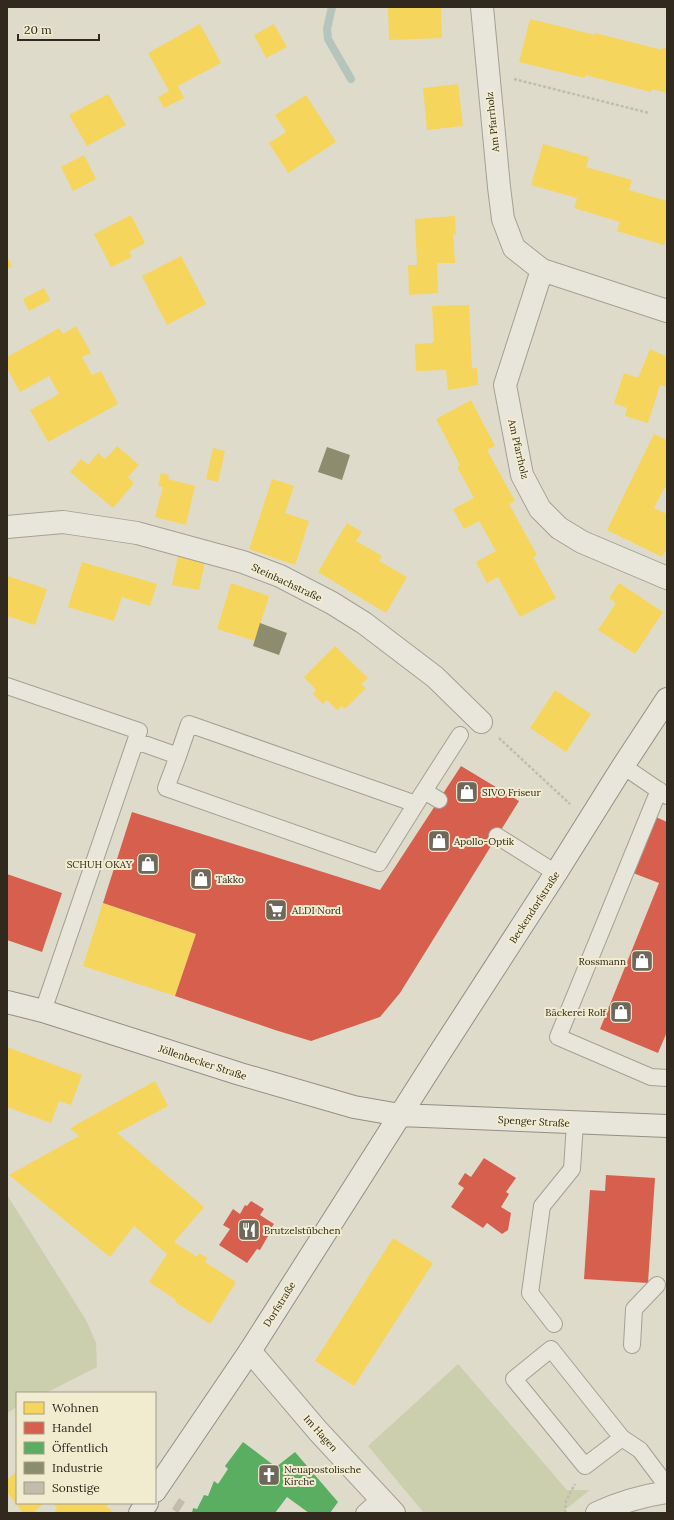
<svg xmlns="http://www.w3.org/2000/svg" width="674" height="1520" viewBox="0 0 674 1520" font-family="Lora,serif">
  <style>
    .green { fill: #cbcfae }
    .homes { fill: #f6d55c }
    .shops { fill: #d6604d }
    .public { fill: #5aae61 }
    .industry { fill: #8c8c6e }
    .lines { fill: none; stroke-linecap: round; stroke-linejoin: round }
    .stream { stroke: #b5c5bd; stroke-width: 8 }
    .building { fill: #c3bbab }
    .service-casing { stroke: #a4a094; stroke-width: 18 }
    .minor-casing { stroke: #a4a094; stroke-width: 24 }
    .secondary-casing { stroke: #948f84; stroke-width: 24 }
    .path { stroke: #c0bcb2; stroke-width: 2.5; stroke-dasharray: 3 2; stroke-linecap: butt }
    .service { stroke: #e8e5db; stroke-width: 16 }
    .minor { stroke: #e8e5db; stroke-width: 22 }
    .secondary { stroke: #e8e5db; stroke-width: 22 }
    .labels { text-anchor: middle; stroke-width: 4; stroke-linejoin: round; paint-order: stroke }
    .street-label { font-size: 10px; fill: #31291d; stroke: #f1ebd0 }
    .poi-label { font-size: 10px; fill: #31291d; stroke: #f1ebd0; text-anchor: start }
  </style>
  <rect width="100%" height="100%" fill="#dfdbca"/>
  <path class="green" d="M7 1195 86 1320 96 1343 97 1367 46 1393H17V1407L7 1413Z
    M458 1364 567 1490H590L561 1513H424L368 1446Z"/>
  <path class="homes" d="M388 7H441L442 38 389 40Z
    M530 19 595 35V33L662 50V48L667 49V93L652 89 651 92 585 75V78L519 62Z
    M200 24 221 63 178 86 184 98 164 108 158 97 169 91 148 53Z
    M274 24 287 47 266 58 254 35Z
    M458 84 463 126 427 130 423 88Z
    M108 94 126 125 87 146 69 115Z
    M306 95 336 142 288 173 269 143 286 132 275 115Z
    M543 144 589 157 586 167 632 180 629 190 667 201V234L664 245 617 231 620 222 574 208 577 198 531 185Z
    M84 155 96 179 73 191 61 167Z
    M131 215 145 243 129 252 132 257 111 267 94 234Z
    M455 216 456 234H453L455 263H437L438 293 409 295 408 265H417L415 219Z
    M7 256 12 266 7 269Z
    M181 256 206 304 167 325 142 276Z
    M44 288 50 300 29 311 23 299Z
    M469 305 472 369 477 367 478 385 448 390 446 370 416 371 415 344 432 343 434 341 432 306Z
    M76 326 91 353 82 357 92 375 101 371 118 404 48 442 30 410 59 394 49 376 20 392 7 368V357L59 328 63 334Z
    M650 349 667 357V387L660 385 648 423 625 416 627 408 614 403 624 373 638 378Z
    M471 400 495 446 487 450 515 501 509 504 537 555 533 557 556 598 520 617 498 577 487 583 476 562 496 551 479 521 464 529 453 509 474 498 457 467 460 465 436 419Z
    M654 434 667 440V488L665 487 654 508 667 514V548L662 557 607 530Z
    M117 446 139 465 128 477 134 483 113 508 70 472 81 459 88 465 98 453 105 459Z
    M213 448 225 451 218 482 206 479Z
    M161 473 169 475 168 479 195 486 186 525 155 517 163 487 158 486Z
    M272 479 294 486 285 513 309 521 295 565 249 549Z
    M347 523 362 532 356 541 382 556 379 561 407 577 386 613 318 572Z
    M178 555 205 562 199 590 172 585Z
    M82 562 157 584 150 606 122 597 114 621 68 607Z
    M7 576 47 589 35 625 7 616Z
    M231 583 269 596 255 641 217 629Z
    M619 583 663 612 635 654 598 630 616 603 609 598Z
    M335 646 368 678 361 684 366 688 345 709 342 706 337 710 327 700 323 704 313 694 316 690 304 677Z
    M555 690 591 714 566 752 530 728Z
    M103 903 196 934 175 996 83 966Z
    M7 1047 82 1075 71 1105 59 1101 51 1123 7 1107Z
    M155 1081 168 1106 117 1133 204 1207 174 1242 197 1257 199 1253 207 1258 205 1262 236 1282 210 1324 175 1302 176 1300 149 1282 167 1254 134 1226 110 1257 9 1175 79 1136 70 1128Z
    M393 1238 433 1263 354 1386 315 1361Z
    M17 1471V1503H44L33 1513H23L7 1492V1480Z
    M53 1503H109L106 1507 112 1510 110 1513H57L55 1512 57 1508Z"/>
  <path class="shops" d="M461 766 519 801 400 993 380 1017 311 1041 275 1030 175 996 196 934 103 903 132 812 380 890Z
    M656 817 667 822V1032L658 1053 600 1029 659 883 633 873Z
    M7 874 62 893 42 952 7 940Z
    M484 1158 516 1178 506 1192 509 1194 501 1207 511 1213 508 1230 502 1234 487 1223 483 1228 451 1207 464 1188 458 1184 465 1173 471 1177Z
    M606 1175 655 1178 648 1283 584 1279 590 1190 605 1191Z
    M251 1201 264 1209 260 1215 274 1224 266 1235 268 1236 260 1250 257 1249 247 1263 219 1245 230 1229 223 1225 233 1209 240 1214 245 1205 247 1206Z"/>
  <path class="public" d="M243 1442 276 1467 295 1452 338 1502 330 1513H309L287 1497 275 1513H192L193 1508 197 1509 204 1495 208 1496 214 1481 218 1484 228 1469 225 1466Z"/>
  <path class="industry" d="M327 447 350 455 342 480 318 472Z
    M260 623 287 633 279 655 253 646Z"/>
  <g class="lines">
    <path class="stream" d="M332 7 327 29 328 39 351 79"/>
  </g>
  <path class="building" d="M179 1498 185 1502 178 1513 172 1509Z"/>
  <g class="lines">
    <g class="service-casing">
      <path id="service" d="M7 686 139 731 43 1011
        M136 741 178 756 166 788 379 863 424 791 439 800
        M178 756 189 724 416 804
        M623 766 667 796
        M659 790 558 1037 651 1077 667 1078
        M424 791 460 735
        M497 836 556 873
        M554 1324 530 1293 542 1206 572 1169 575 1123
        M632 1345 634 1309 657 1285
        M622 1438 585 1466 514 1379 551 1349 622 1438 640 1450 667 1486
        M364 1513 381 1498"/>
    </g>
    <g class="minor-casing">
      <path id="minor" d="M482 7 499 187 503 219 514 248 542 270 667 311
        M542 270 505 385 522 475 540 509 559 528 582 542 667 578
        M7 527 63 522 137 533 243 562 280 576 332 603 364 623 435 677 481 722
        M250 1351 318 1431 394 1513
        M597 1513C620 1502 642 1496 667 1492"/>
    </g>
    <g class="secondary-casing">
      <path id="secondary" d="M7 1002 43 1011 240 1074 354 1107 400 1115 667 1126
        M155 1491 250 1351 439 1054 556 873 623 766 667 699
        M140 1513 147 1503"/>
    </g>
    <path class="path" d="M514 79 649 113
      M499 738 570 804
      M565 1513 566 1501 575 1484"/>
    <use href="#service" class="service"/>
    <use href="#minor" class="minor"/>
    <use href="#secondary" class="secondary"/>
  </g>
  <defs>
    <g id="shop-square" transform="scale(1.15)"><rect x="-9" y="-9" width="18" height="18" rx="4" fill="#6e675a" stroke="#f1ebd0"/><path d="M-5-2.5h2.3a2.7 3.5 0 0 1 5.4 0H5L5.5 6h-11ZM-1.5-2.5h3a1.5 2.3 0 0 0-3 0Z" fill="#fff"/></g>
    <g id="supermarket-square" transform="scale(1.15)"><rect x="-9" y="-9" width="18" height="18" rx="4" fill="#6e675a" stroke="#f1ebd0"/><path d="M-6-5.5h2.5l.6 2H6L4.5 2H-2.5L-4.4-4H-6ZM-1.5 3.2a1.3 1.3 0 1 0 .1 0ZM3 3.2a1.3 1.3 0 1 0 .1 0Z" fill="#fff"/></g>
    <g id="restaurant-square" transform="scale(1.15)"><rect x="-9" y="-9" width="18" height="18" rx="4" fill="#6e675a" stroke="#f1ebd0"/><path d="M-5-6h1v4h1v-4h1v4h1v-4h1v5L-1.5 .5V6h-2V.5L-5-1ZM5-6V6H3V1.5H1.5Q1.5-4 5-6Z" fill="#fff"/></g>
    <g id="church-square" transform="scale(1.15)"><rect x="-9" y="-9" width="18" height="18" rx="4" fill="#6e675a" stroke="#f1ebd0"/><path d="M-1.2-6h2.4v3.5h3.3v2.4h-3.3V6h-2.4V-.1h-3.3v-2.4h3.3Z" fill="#fff"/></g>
  </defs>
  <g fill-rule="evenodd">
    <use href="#shop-square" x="467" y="792"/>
    <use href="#shop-square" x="439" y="841"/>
    <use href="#shop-square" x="148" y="864"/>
    <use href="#shop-square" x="201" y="879"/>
    <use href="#supermarket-square" x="276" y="910"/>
    <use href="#shop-square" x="642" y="961"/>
    <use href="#shop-square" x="621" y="1012"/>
    <use href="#restaurant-square" x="249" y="1230"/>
    <use href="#church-square" x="269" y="1475"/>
  </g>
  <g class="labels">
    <g class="street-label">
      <text transform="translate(492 122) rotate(-96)" y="4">Am Pfarrholz</text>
      <text transform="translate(519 449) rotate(77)" y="4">Am Pfarrholz</text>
      <text transform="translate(287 582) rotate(25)" y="4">Steinbachstraße</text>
      <text transform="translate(534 907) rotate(-57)" y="4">Beckendorfstraße</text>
      <text transform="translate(203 1062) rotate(18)" y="4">Jöllenbecker Straße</text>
      <text transform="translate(534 1121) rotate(3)" y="4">Spenger Straße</text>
      <text transform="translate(279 1304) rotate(-58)" y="4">Dorfstraße</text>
      <text transform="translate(321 1433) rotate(48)" y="4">Im Hagen</text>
    </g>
    <g class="poi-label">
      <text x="482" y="796">SIVO Friseur</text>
      <text x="454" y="845">Apollo-Optik</text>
      <text x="132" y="868" text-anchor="end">SCHUH OKAY</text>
      <text x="216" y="883">Takko</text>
      <text x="292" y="914">ALDI Nord</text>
      <text x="626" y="965" text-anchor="end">Rossmann</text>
      <text x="606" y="1016" text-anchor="end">Bäckerei Rolf</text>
      <text x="264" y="1234">Brutzelstübchen</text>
      <text x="284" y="1473">Neuapostolische<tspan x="284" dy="12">Kirche</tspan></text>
    </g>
  </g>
  <rect width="674" height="1520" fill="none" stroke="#31291d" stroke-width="16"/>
  <rect x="16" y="1392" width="140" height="112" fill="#f1ebd0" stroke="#a49d88"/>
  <rect x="24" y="1402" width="20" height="12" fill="#f6d55c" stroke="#a49d88"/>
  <text x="52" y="1412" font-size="12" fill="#31291d">Wohnen</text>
  <rect x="24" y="1422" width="20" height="12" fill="#d6604d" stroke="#a49d88"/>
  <text x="52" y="1432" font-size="12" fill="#31291d">Handel</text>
  <rect x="24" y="1442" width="20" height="12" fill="#5aae61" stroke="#a49d88"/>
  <text x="52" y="1452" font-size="12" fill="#31291d">Öffentlich</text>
  <rect x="24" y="1462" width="20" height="12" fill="#8c8c6e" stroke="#a49d88"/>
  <text x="52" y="1472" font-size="12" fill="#31291d">Industrie</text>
  <rect x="24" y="1482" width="20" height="12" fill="#c3bbab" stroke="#a49d88"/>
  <text x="52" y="1492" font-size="12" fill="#31291d">Sonstige</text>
  <path d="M18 34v6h81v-6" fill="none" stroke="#31291d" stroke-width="2"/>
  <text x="24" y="34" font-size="12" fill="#31291d" stroke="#f1ebd0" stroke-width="3" paint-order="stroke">20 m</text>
</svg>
